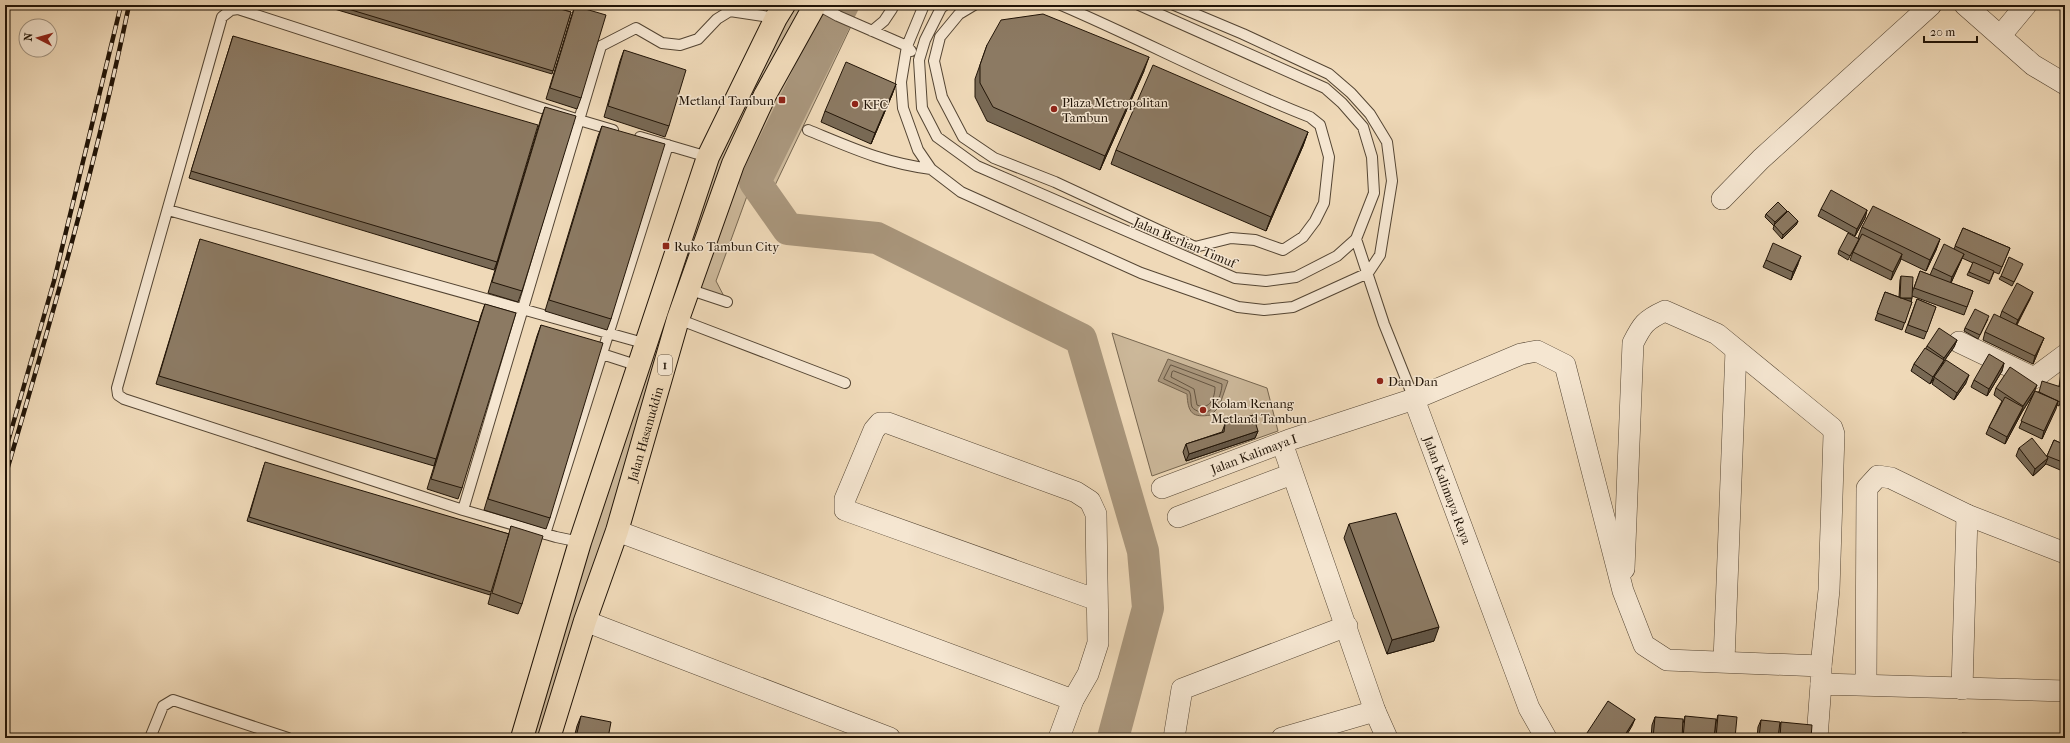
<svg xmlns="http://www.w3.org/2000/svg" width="2070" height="743" viewBox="0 0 2070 743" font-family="'IM FELL French Canon',serif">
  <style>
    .green { fill: #ccb89a; stroke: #766650 }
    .water { fill: #a9967c; stroke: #73624d }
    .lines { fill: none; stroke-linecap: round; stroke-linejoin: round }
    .shore { stroke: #655542; stroke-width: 1 }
    .river { stroke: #a9967c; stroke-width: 32 }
    .service-casing { stroke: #544533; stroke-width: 12 }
    .minor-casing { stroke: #544533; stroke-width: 22 }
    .trunk-casing { stroke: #211407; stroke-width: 24 }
    .service { stroke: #f5e6d1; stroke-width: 10 }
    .minor { stroke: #f5e6d1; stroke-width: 21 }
    .trunk { stroke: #efd9b8; stroke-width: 22 }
    .rail-casing { stroke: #211407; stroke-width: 4.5 }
    .rail { stroke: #f5e6d1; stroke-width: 3; stroke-dasharray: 9; stroke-linecap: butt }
    .wall { fill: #786955; stroke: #211407 }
    .shaded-wall { fill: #625545; stroke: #211407 }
    .building { fill: #8c7a63; stroke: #211407 }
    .poi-dot { fill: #8f2418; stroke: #f5e6d1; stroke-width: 1.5 }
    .labels { text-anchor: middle; stroke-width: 3; stroke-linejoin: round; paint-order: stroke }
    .shield { fill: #f5e6d1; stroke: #615344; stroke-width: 1 }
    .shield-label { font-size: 12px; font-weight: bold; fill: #211407 }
    .poi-label { font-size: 13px; fill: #211407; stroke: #f5e6d1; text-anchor: start }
    .street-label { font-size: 13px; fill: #211407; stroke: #f5e6d1 }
  </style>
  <rect width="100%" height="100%" fill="#efd9b8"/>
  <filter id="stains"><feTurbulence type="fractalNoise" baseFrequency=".005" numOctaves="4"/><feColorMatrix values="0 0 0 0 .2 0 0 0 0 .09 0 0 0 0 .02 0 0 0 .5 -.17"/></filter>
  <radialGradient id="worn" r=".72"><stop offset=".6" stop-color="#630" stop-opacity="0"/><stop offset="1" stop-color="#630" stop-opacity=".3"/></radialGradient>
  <path class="green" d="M784 5H818L853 22 768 200 747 196 716 281 727 302 689 289 549 738H522L708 157Z
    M1112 333 1267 388 1278 431 1152 476Z"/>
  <path class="water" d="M1168 359 1228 381 1219 407 1211 415C1192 418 1188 413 1187 394L1158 381Z"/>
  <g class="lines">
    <path class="shore" d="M1171 365 1222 384C1222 394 1214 416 1200 412 1197 411 1193 409 1192 407 1190 402 1192 396 1189 391L1164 379Z
      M1174 371 1215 387C1215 397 1210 411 1197 405L1194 389 1171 377 1172 372Z"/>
    <path class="river" d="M843 5 755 182 788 229 877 238 1081 339 1143 551 1148 608 1113 738"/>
    <g class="service-casing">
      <path id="service" d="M818 5 838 16 907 46 911 51
        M924 5 907 46 901 82 903 108 918 150 931 169 961 192 1141 273 1238 307 1264 310 1293 307 1368 273 1380 255 1392 181 1387 142 1370 114 1351 93 1329 74 1243 34 1174 5
        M945 5 941 8 925 40 919 60 922 108 937 137 977 166 1235 278 1266 281 1296 277 1337 256 1356 239 1374 193 1372 157 1363 127 1342 103 1325 88 1139 5
        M974 5 959 14 940 37 934 61 942 97 963 137 994 158 1055 182 1195 247 1231 238 1255 240 1283 250 1303 237 1315 221 1324 203 1329 157 1320 125 1310 117C1225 84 1145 41 1061 5
        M872 31 884 21 892 9V5
        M808 130C852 148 884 163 931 169
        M640 137 708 157
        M168 210 647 344
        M1356 239 1384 324 1414 399
        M688 289 727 302
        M678 319 845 383
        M602 354 639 366
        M463 510 601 46 636 28 662 43 680 45 698 39 717 19 730 11 776 18
        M545 534 668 145
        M580 542 556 537 463 510 124 399 118 395 117 388 222 17 231 10 238 9 579 120 613 130
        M150 738 163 706 173 700 288 738"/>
    </g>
    <g class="minor-casing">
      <g id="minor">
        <path d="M1965 5 2033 65 2065 84"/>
        <path d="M2001 35 2026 5"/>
        <path d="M1722 199 1761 159 1931 5"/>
        <path d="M1959 342 2034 378 2065 355"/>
        <path id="s1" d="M1414 399 1529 708 1546 738"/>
        <path d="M1282 443 1375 711 1387 738"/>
        <path id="s2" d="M1162 488 1289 440 1414 399 1521 354 1537 351 1565 365 1623 591 1644 645 1667 660 1821 666V684"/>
        <path d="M1178 517 1292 474"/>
        <path d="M617 531 1073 700"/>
        <path d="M1624 569 1633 343C1642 325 1645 320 1665 311L1717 334 1832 428 1834 434 1829 590 1821 666"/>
        <path d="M585 621 890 738"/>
        <path d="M1724 661 1736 350"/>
        <path d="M1866 684 1867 488 1878 476 1891 478 1967 515 2065 553"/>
        <path d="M1962 689 1967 515"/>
        <path d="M1059 738 1073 700 1088 674 1098 643 1096 514 1090 501 1076 492 888 423H880L874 430 845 499V510L1097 600"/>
        <path d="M1174 738 1182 689 1347 626"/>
        <path d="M1282 738 1375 711"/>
        <path d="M1817 738 1821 684 2065 691"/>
      </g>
    </g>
    <g class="trunk-casing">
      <g id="trunk">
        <path d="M522 738 580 542 708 157 776 18 784 5"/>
        <path id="s3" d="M549 738 585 621 617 531 678 319 733 164 765 95 815 5"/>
      </g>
    </g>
    <use href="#service" class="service"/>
    <use href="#minor" class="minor"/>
    <use href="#trunk" class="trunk"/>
    <g class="rail-casing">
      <path id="rail" d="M5 452 54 281 121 5
        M5 477C51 321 96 164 129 5"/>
    </g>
    <use href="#rail" class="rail"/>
  </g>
  <path class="wall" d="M321 5H546L571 12 552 74Z
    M575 6 581 98 577 109 546 99 571 17Z
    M233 36 497 262 494 270 189 178Z
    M987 45 1144 71 1100 170 987 121 975 97V79Z
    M624 50 669 126 665 137 604 117 620 61Z
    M896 84 892 95 871 144 821 122 825 111Z
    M545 107 522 291 518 302 488 293 541 118Z
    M602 126 611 319 607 330 545 311 598 136Z
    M1308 132 1303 146 1266 231 1111 164 1116 150Z
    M1821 209 1867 210 1865 218 1855 236 1818 216Z
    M1787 211 1786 214 1798 221 1796 225 1782 239 1773 229 1774 226 1765 217 1766 214Z
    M1862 227 1940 239 1936 250 1926 271 1901 259 1891 280 1850 260 1853 252 1860 239 1858 238Z
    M1963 228 2010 248 1999 274 1994 272 1989 284 1967 275 1973 263 1962 258 1951 283 1973 291 1964 315 1912 296 1911 302H1912L1902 330 1875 320 1885 292 1899 297 1900 280 1901 276 1912 293 1920 271 1930 275 1933 268 1954 249Z
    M200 239 436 459 434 466 156 384Z
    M1857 243 1848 260 1838 254 1839 250Z
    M1766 260 1798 264 1791 280 1763 267Z
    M2021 268 2012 286 1999 279 2001 276Z
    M1917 299 1936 307 1924 339 1905 332Z
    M2030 299 2017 325 2044 338 2041 345 2033 364 1983 340 1985 332 2000 317 2002 311Z
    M485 304 462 488 458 499 427 489 481 315Z
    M1988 319 1978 339 1964 331 1965 328Z
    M541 325 550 518 546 529 484 510 537 336Z
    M1957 340 1954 347 1942 364V366L1966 383 1954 400 1932 384 1934 379 1930 384 1911 371 1914 364 1926 348 1927 346Z
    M2064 357V390L2059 406 2057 405 2042 439 2019 428 2034 393 2022 412 2005 444 1986 434 1989 427 2002 401 1994 395 1996 388 2034 392H2038L2059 387 2062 365Z
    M2004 363 2002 371 1987 396 1971 387 1974 380Z
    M1225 424 1258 431 1255 438 1186 461 1183 452 1186 444 1222 432Z
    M2054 440 2065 445V472L2046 464 2045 465 2033 476 2016 456 2019 448 2047 456Z
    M264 465 509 534 511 526 522 604 518 614 488 604 491 593 490 595 247 521Z
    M1349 524 1434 641 1387 654 1344 538Z
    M1718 715 1735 738H1714L1716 722Z
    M581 716 608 738H574L577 726Z
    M1685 716 1714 738H1651L1652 725 1655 717 1683 723Z
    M1761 720 1779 727 1781 722 1811 738H1757L1758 727Z"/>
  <path class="shaded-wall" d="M1149 57 1144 71 1100 170 1105 156Z
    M896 84 892 95 871 144 875 133Z
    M1308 132 1303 146 1266 231 1271 217Z
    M1867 210 1865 218 1855 236 1857 229Z
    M1787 211 1785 214 1774 226 1775 222Z
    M1798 221 1796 225 1782 239 1783 235Z
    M1940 239 1936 250 1926 271 1930 260Z
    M1902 254 1900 262 1891 280 1893 272Z
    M1964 254 1961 261 1950 285 1952 277Z
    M1801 256 1798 264 1791 280 1793 272Z
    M2033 292 2030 299 2015 327 2018 320Z
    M1900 298H1912L1911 302Z
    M2044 338 2041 345 2033 364 2035 356Z
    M1957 340 1954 347 1942 364 1941 368 1930 384 1933 377 1942 362 1944 358Z
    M2004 363 2002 371 1987 396 1989 389Z
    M1969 375 1966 383 1954 400 1957 393Z
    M2061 381 2065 382V390L2058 389Z
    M2037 385 2034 393 2022 412 2005 444 2007 437 2022 410 2023 406Z
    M2058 401 2056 409 2042 439 2044 431Z
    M1258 431 1255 438 1186 461 1189 454Z
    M2048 458 2045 465 2033 476 2035 469Z
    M1439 627 1434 641 1387 654 1392 640Z
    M1635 719 1632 726 1625 738H1623Z"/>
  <path class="building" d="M335 5H546L571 12 553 71Z
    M575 6 606 15 581 98 550 88Z
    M1043 14 1149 57 1105 156 993 107 980 83V65L987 45 1001 20Z
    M233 36 538 125 497 262 191 171Z
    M624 50 686 70 669 126 608 106Z
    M846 62 896 84 875 133 825 111Z
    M1153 65 1308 132 1271 217 1116 150Z
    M545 107 576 116 522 291 492 282Z
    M602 126 665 144 611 319 549 300Z
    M1831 190 1867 210 1857 229 1821 209Z
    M1778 202 1787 211 1775 222 1766 214Z
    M1873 206 1940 239 1930 260 1862 227Z
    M1788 211 1798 221 1783 235 1774 225Z
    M1963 228 2010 248 2002 267 1955 246Z
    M1848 233 1859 239 1850 256 1839 250Z
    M1862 234 1902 254 1893 272 1853 252Z
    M200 239 479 322 436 459 159 376Z
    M1773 243 1801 256 1793 272 1766 260Z
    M1944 244 1964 254 1952 277 1933 268Z
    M2009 257 2023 264 2014 282 2001 276Z
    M1973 262 1994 271 1990 281 1969 272Z
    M1920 271 1973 291 1967 307 1914 288Z
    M1901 276 1913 277 1912 298H1900Z
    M2017 283 2033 292 2018 320 2002 311Z
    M1885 292 1912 302 1905 323 1877 313Z
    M1917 299 1936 307 1927 332 1908 325Z
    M485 304 516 313 462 488 431 479Z
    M1975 309 1989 316 1980 335 1965 328Z
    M1994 314 2044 338 2035 356 1985 332Z
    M541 325 603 343 550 518 488 499Z
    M1939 328 1957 340 1944 358 1927 346Z
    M1925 348 1944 360 1933 377 1914 364Z
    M1989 354 2004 363 1989 389 1974 380Z
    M2064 357H2065V382L2061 381Z
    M1946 360 1969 375 1957 393 1934 377Z
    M2010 367 2037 385 2023 406 1996 388Z
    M2042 381 2064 388 2060 402 2039 392Z
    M2035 391 2058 401 2044 431 2021 421Z
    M2005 397 2023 407 2007 437 1989 427Z
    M1253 415 1258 431 1189 454 1186 444 1224 432 1225 424Z
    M2032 438 2048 458 2035 469 2019 448Z
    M2054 440 2065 445V463L2047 456Z
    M265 462 509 534 491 592 249 517Z
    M1396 513 1439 627 1392 640 1349 524Z
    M511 526 543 536 522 604 492 593Z
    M1608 701 1635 719 1623 738H1588L1585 736Z
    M1718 715 1737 717 1735 738H1716Z
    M581 716 611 722 608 738H581L576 737Z
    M1685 716 1716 719 1714 738H1683Z
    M1655 717 1683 719 1682 738H1653Z
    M1761 720 1780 722 1778 738H1759Z
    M1781 722 1812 725 1811 738H1780Z
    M1962 733 1980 734V738H1962Z
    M1898 734H1917V738H1898Z"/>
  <g class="poi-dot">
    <rect x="778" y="96" width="8" height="8" rx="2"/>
    <circle cx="855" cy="104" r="4"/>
    <circle cx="1054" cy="109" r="4"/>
    <rect x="662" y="242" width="8" height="8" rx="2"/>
    <circle cx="1380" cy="381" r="4"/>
    <circle cx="1203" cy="410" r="4"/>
  </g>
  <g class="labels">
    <rect class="shield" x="658" y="355" width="14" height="20" rx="3"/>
    <g class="shield-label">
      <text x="665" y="369">1</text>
    </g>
    <g class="poi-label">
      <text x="774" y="105" text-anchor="end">Metland Tambun</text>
      <text x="1062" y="107">Plaza Metropolitan<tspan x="1062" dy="15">Tambun</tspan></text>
      <text x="863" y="109">KFC</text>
      <text x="674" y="251">Ruko Tambun City</text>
      <text x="1388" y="386">Dan Dan</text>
      <text x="1211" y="408">Kolam Renang<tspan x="1211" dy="15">Metland Tambun</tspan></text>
    </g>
    <g class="street-label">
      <text transform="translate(1185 242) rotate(23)" y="5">Jalan Berlian Timuf</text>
      <text dy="5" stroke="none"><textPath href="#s3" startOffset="319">Jalan Hasanuddin</textPath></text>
      <text dy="5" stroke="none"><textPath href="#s2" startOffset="98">Jalan Kalimaya I</textPath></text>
      <text dy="5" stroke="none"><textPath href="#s1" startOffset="97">Jalan Kalimaya Raya</textPath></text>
    </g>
  </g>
  <rect width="2070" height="743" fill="none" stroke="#efd9b8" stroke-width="20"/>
  <rect x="6" y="6" width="2058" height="731" fill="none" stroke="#211407" stroke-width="2"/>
  <rect x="10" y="10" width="2050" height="723" fill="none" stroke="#211407"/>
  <g transform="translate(38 38) rotate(276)"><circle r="19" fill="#f5e6d1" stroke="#a09280"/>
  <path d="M0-3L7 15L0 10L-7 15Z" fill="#8f2418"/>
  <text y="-6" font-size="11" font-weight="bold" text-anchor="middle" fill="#211407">N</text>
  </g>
  <path d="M1924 36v6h53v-6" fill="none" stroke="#211407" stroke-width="2"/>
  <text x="1930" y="36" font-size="12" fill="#211407" stroke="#f5e6d1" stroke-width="3" paint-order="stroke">20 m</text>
  <rect width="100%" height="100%" filter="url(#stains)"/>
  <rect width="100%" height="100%" fill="url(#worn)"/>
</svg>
